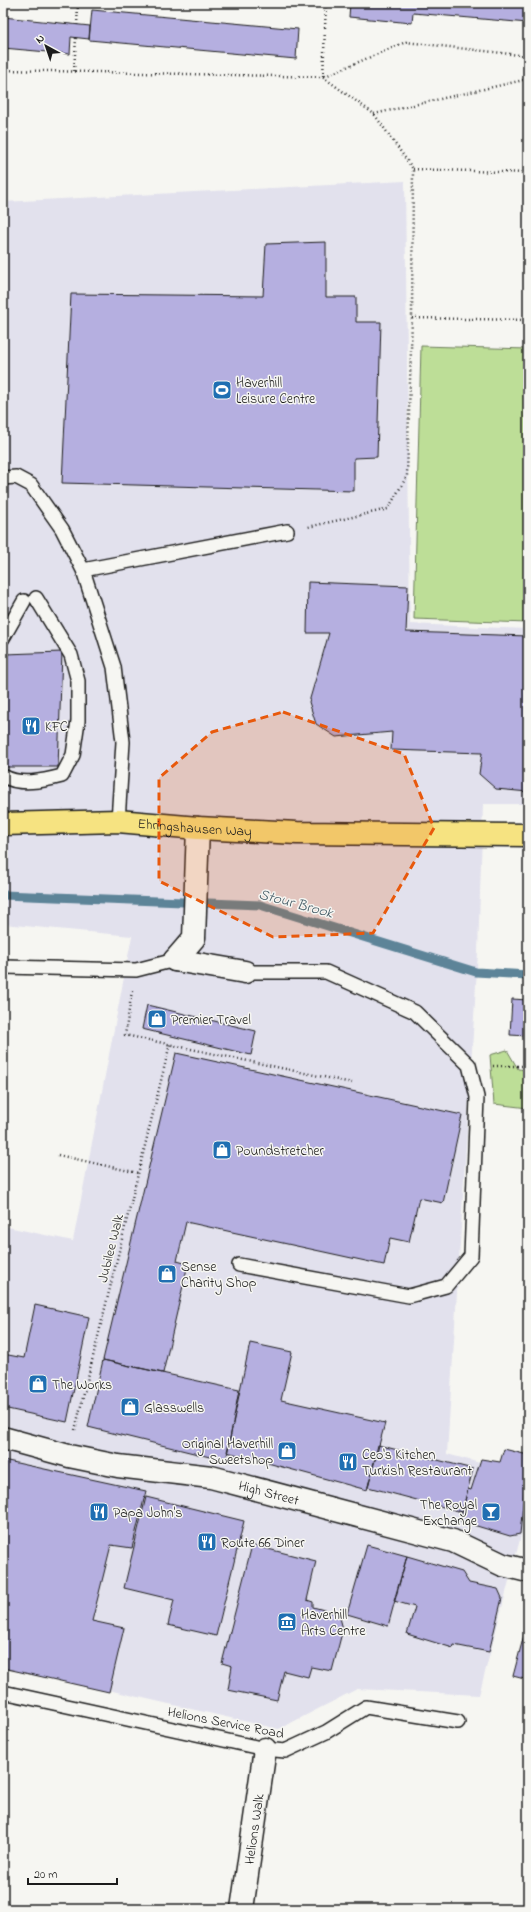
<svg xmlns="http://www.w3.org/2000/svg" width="531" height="1912" viewBox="0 0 531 1912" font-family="'Indie Flower',sans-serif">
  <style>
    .built { fill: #e2e1ed }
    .green { fill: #bdde97; stroke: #6c7d5a }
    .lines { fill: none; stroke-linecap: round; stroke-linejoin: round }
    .stream { stroke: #5d8498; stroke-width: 9 }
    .building { fill: #b5afe0; stroke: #1c1c1c }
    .lane-casing { stroke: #1c1c1c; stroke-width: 16 }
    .street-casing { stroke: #1c1c1c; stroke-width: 25 }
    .primary-casing { stroke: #1c1c1c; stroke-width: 25 }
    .path { stroke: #1c1c1c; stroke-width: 2.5; stroke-dasharray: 1 3; stroke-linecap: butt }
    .lane { stroke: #f6f6f2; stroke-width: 13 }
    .street { stroke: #f6f6f2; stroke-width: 22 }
    .primary { stroke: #f6e381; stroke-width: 22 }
    .marked { fill: #e8590c; fill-opacity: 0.2; stroke: #e8590c; stroke-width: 3; stroke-dasharray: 8 5; stroke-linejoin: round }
    .labels { text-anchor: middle; stroke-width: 3; stroke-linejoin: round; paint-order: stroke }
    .poi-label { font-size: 14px; fill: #1c1c1c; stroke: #f6f6f2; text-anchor: start }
    .street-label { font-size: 14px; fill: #1c1c1c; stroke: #f6f6f2 }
    .water-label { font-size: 15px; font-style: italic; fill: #425964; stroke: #f6f6f2 }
  </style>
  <rect width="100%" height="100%" fill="#f6f6f2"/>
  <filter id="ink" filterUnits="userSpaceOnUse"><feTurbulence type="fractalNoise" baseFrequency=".025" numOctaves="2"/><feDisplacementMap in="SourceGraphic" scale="8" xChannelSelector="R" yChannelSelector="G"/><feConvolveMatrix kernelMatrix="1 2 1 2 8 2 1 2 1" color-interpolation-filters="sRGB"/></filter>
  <g filter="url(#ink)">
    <path class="built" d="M405 181 410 624 528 629V804H483L478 952 447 1454 528 1476V1509L479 1695 357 1689 279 1729 3 1666V1226L73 1241 132 936 3 924V202Z"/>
    <path class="green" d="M421 346 528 349V623L414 619Z
      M507 1050 518 1069 528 1070V1108L494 1104 490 1055Z"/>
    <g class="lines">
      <path class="stream" d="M3 895 260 905 476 972 528 975"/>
    </g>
    <path class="building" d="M350 3H528V23L413 13 412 23 349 17Z
      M92 10 298 29 296 59 89 40Z
      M3 17 90 26 89 39 71 37 70 54 3 48Z
      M326 242V297H356V322H381L377 457 354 458V491L62 483 71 294 263 296 266 244Z
      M308 582 408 586 406 632 528 636V792L496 789 479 774 482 753 391 750 392 732 336 737 316 724 309 702 329 633H307Z
      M62 652 58 767H3L5 654Z
      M512 999 528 1000V1036L510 1035Z
      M147 1005 256 1031 251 1055 142 1029Z
      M176 1053 462 1115 443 1203 419 1198 409 1242 390 1238 384 1265 186 1222 177 1261 188 1264 163 1373 103 1360Z
      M35 1305 89 1317 67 1422 3 1408V1354L24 1358Z
      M250 1343 292 1352 281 1400 385 1423 367 1490 227 1452Z
      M103 1360 239 1390 226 1461 88 1427Z
      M378 1445 473 1469 462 1512 368 1487Z
      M504 1449 528 1455 520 1534 510 1536 460 1521 468 1489 471 1490 481 1459 500 1462Z
      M3 1460 146 1491 132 1548 111 1545 92 1621 124 1628 109 1692 3 1668Z
      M146 1497 244 1521 216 1636 168 1625 174 1600 124 1588Z
      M252 1545 316 1561 307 1600 313 1602V1607L339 1614 343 1629 332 1671 311 1667 308 1677 284 1671 277 1700 228 1690 232 1666 222 1663Z
      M367 1545 407 1556 388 1626 347 1614Z
      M407 1556 462 1572 469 1583 498 1589 502 1598 489 1652 454 1645 453 1648 407 1634 415 1607 394 1601Z
      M528 1620V1680L513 1676Z"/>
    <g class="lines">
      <g class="lane-casing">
        <path id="lane" d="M3 478 16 477 31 485 62 529 83 570 114 667 123 742 118 821
          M83 570 287 531
          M3 638 24 601
          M3 776C20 786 43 781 62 776L73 755 78 721V681L71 655 36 598
          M3 967 136 970 175 960
          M239 1265 409 1296 446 1286 471 1256 477 1097 469 1065 415 1012 326 972H245
          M3 1692 265 1749 285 1751 326 1732 366 1707 458 1722"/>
      </g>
      <g class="street-casing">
        <g id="street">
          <path d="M175 960 194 938 198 828"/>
          <path d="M175 960 245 972"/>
          <path id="s1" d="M3 1438 69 1456 118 1466 211 1477 453 1541 503 1565 528 1571"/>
          <path id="s2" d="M242 1909 265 1749"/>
        </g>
      </g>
      <g class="primary-casing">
        <g id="primary">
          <path id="s3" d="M3 824 118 821 198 828 297 833 528 835"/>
        </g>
      </g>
      <path class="path" d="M326 3 323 77 406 42 528 56
        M77 25 78 3
        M3 70 323 77 374 114 413 169 412 318 407 476 388 509 308 527
        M74 71 76 38
        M374 114 528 79
        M413 169 528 173
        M412 318 528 320
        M132 991 125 1035 352 1083
        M493 1066H528
        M58 1155 138 1173
        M75 1430 170 1044"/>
      <use href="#lane" class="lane"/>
      <use href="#street" class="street"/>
      <use href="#primary" class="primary"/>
    </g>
  </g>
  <path class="marked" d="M283 712 404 754 434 828 373 933 273 937 159 881V778L212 732Z"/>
  <defs>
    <g id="stadium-square" transform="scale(1)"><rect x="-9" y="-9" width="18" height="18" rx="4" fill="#1f6fb2" stroke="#f6f6f2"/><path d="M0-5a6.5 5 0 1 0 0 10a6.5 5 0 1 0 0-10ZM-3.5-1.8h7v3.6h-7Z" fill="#fff"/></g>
    <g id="restaurant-square" transform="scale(1)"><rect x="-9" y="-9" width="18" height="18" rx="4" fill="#1f6fb2" stroke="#f6f6f2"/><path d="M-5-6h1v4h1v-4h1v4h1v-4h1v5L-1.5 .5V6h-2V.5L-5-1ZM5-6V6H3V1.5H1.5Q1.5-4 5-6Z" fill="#fff"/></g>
    <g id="shop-square" transform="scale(1)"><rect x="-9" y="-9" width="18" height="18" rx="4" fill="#1f6fb2" stroke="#f6f6f2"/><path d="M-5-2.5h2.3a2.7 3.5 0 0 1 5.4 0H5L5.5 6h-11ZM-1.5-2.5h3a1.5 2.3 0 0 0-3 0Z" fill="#fff"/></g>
    <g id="bar-square" transform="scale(1)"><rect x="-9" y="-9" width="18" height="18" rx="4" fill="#1f6fb2" stroke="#f6f6f2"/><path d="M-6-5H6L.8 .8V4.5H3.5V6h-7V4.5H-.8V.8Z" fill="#fff"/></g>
    <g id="museum-square" transform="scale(1)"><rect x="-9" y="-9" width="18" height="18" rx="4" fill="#1f6fb2" stroke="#f6f6f2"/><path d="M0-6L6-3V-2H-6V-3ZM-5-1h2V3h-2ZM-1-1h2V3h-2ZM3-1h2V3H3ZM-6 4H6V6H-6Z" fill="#fff"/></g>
  </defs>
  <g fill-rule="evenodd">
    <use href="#stadium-square" x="222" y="390"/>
    <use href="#restaurant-square" x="31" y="726"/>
    <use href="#shop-square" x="157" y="1019"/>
    <use href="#shop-square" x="222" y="1150"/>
    <use href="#shop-square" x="167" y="1274"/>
    <use href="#shop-square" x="38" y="1384"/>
    <use href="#shop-square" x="130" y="1407"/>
    <use href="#shop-square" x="287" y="1451"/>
    <use href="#restaurant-square" x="348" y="1462"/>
    <use href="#restaurant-square" x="99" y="1512"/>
    <use href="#bar-square" x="491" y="1512"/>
    <use href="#restaurant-square" x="207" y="1542"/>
    <use href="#museum-square" x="287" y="1622"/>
  </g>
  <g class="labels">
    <g class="poi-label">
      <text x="236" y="387">Haverhill<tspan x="236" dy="16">Leisure Centre</tspan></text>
      <text x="45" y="731">KFC</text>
      <text x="171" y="1024">Premier Travel</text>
      <text x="236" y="1155">Poundstretcher</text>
      <text x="181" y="1271">Sense<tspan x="181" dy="16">Charity Shop</tspan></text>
      <text x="52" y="1389">The Works</text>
      <text x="144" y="1412">Glasswells</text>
      <text x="273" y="1448" text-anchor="end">Original Haverhill<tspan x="273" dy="16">Sweetshop</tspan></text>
      <text x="362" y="1459">Ceo's Kitchen<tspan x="362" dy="16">Turkish Restaurant</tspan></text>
      <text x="477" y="1509" text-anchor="end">The Royal<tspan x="477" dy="16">Exchange</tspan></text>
      <text x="113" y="1517">Papa John's</text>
      <text x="221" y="1547">Route 66 Diner</text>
      <text x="301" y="1619">Haverhill<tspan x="301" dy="16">Arts Centre</tspan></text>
    </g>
    <g class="street-label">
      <text dy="5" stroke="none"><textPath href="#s3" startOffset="192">Ehringshausen Way</textPath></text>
      <text transform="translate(110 1248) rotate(-76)" y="5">Jubilee Walk</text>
      <text dy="5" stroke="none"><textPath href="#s1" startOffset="272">High Street</textPath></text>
      <text transform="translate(226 1722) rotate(11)" y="5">Helions Service Road</text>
      <text dy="5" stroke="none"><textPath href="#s2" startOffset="81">Helions Walk</textPath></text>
    </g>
    <g class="water-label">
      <text transform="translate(296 903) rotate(15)" y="5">Stour Brook</text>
    </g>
  </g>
  <rect width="531" height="1912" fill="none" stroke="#f6f6f2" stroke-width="16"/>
  <rect x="8" y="8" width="515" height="1896" fill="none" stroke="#1c1c1c" stroke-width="1.5" filter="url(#ink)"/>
  <g transform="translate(46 46) rotate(320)" stroke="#f6f6f2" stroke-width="3" paint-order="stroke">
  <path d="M0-3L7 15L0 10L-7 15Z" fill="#1c1c1c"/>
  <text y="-6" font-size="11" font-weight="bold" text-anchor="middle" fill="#1c1c1c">N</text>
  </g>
  <path d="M28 1878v6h89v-6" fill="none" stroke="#1c1c1c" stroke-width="2"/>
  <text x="34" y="1878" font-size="12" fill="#1c1c1c" stroke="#f6f6f2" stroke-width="3" paint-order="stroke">20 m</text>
</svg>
